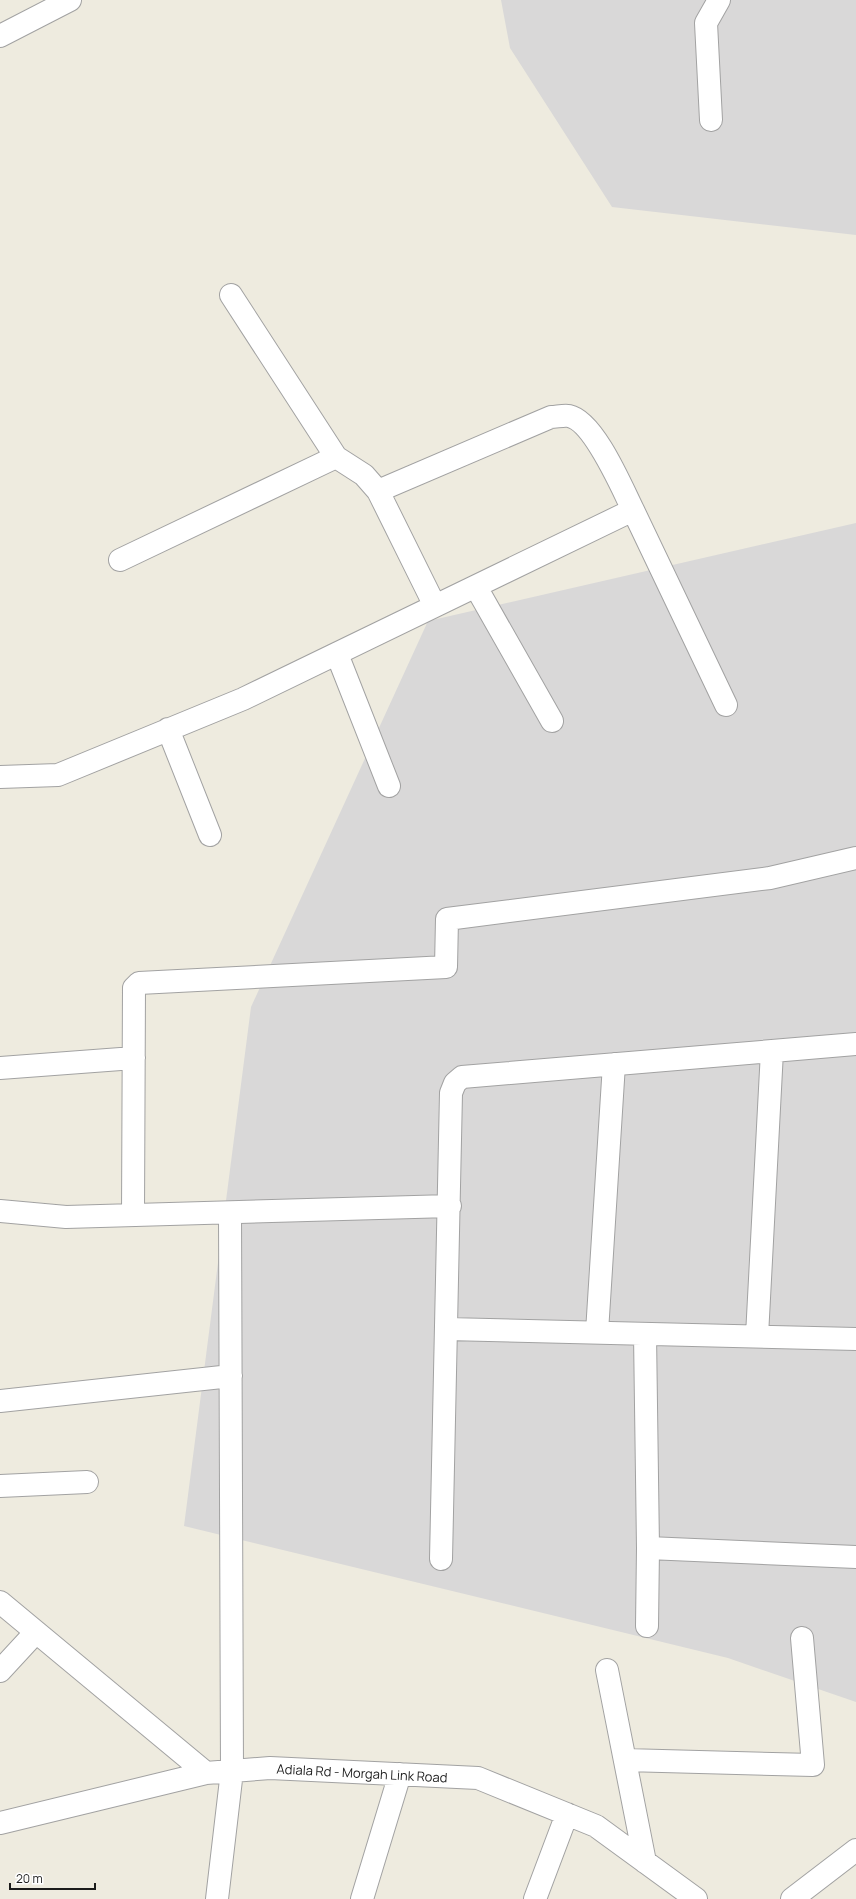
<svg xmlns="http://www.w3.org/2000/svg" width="856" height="1899" viewBox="0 0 856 1899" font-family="Manrope,sans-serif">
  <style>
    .residential { fill: #d9d8d8 }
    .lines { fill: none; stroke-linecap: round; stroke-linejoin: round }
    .street-casing { stroke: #a2a2a2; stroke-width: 24 }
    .street { stroke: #fff; stroke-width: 22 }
    .labels { text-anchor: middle; stroke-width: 3; stroke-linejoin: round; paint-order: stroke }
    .street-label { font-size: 13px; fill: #1b1b1b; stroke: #fff }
  </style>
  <rect width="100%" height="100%" fill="#eeebdf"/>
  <path class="residential" d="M501 0H856V235L612 207 510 48Z
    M856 523V1702L728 1658 184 1526 251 1007 428 621Z"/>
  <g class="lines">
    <g class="street-casing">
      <path id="street" d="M0 36 70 0
        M711 120 706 23 719 0
        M231 295 336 457 364 475 378 491 435 606
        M378 491 551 417C556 417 564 415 569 416 594 421 622 488 633 510
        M120 560 336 457
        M476 587 552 721
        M337 654 389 786
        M168 729 210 835
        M0 777 58 775 243 699 633 510 726 705
        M0 1068 134 1058
        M0 1211 66 1217 450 1206
        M133 1215 134 988 139 983 446 967 447 919 770 878 856 858
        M447 1329 856 1339
        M597 1332 614 1064
        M645 1334 648 1548 647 1626
        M757 1336 772 1051
        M0 1401 231 1376
        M0 1486 87 1482
        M648 1548 856 1557
        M441 1559 451 1093 455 1083 462 1077 856 1044
        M0 1602 206 1773
        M607 1670 645 1862
        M0 1671 36 1632
        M625 1760 813 1765 802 1638
        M0 1823 206 1773 270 1768 478 1778 596 1826 696 1899
        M217 1899 232 1771 230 1213
        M362 1899 400 1774
        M535 1899 567 1814
        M792 1899 856 1850"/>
    </g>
    <use href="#street" class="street"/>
  </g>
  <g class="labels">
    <g class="street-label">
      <text transform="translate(362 1773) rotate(3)" y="5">Adiala Rd - Morgah Link Road</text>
    </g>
  </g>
  <path d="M10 1883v6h85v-6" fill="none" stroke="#1b1b1b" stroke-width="2"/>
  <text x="16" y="1883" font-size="12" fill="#1b1b1b" stroke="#ffffff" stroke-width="3" paint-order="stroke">20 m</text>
</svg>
